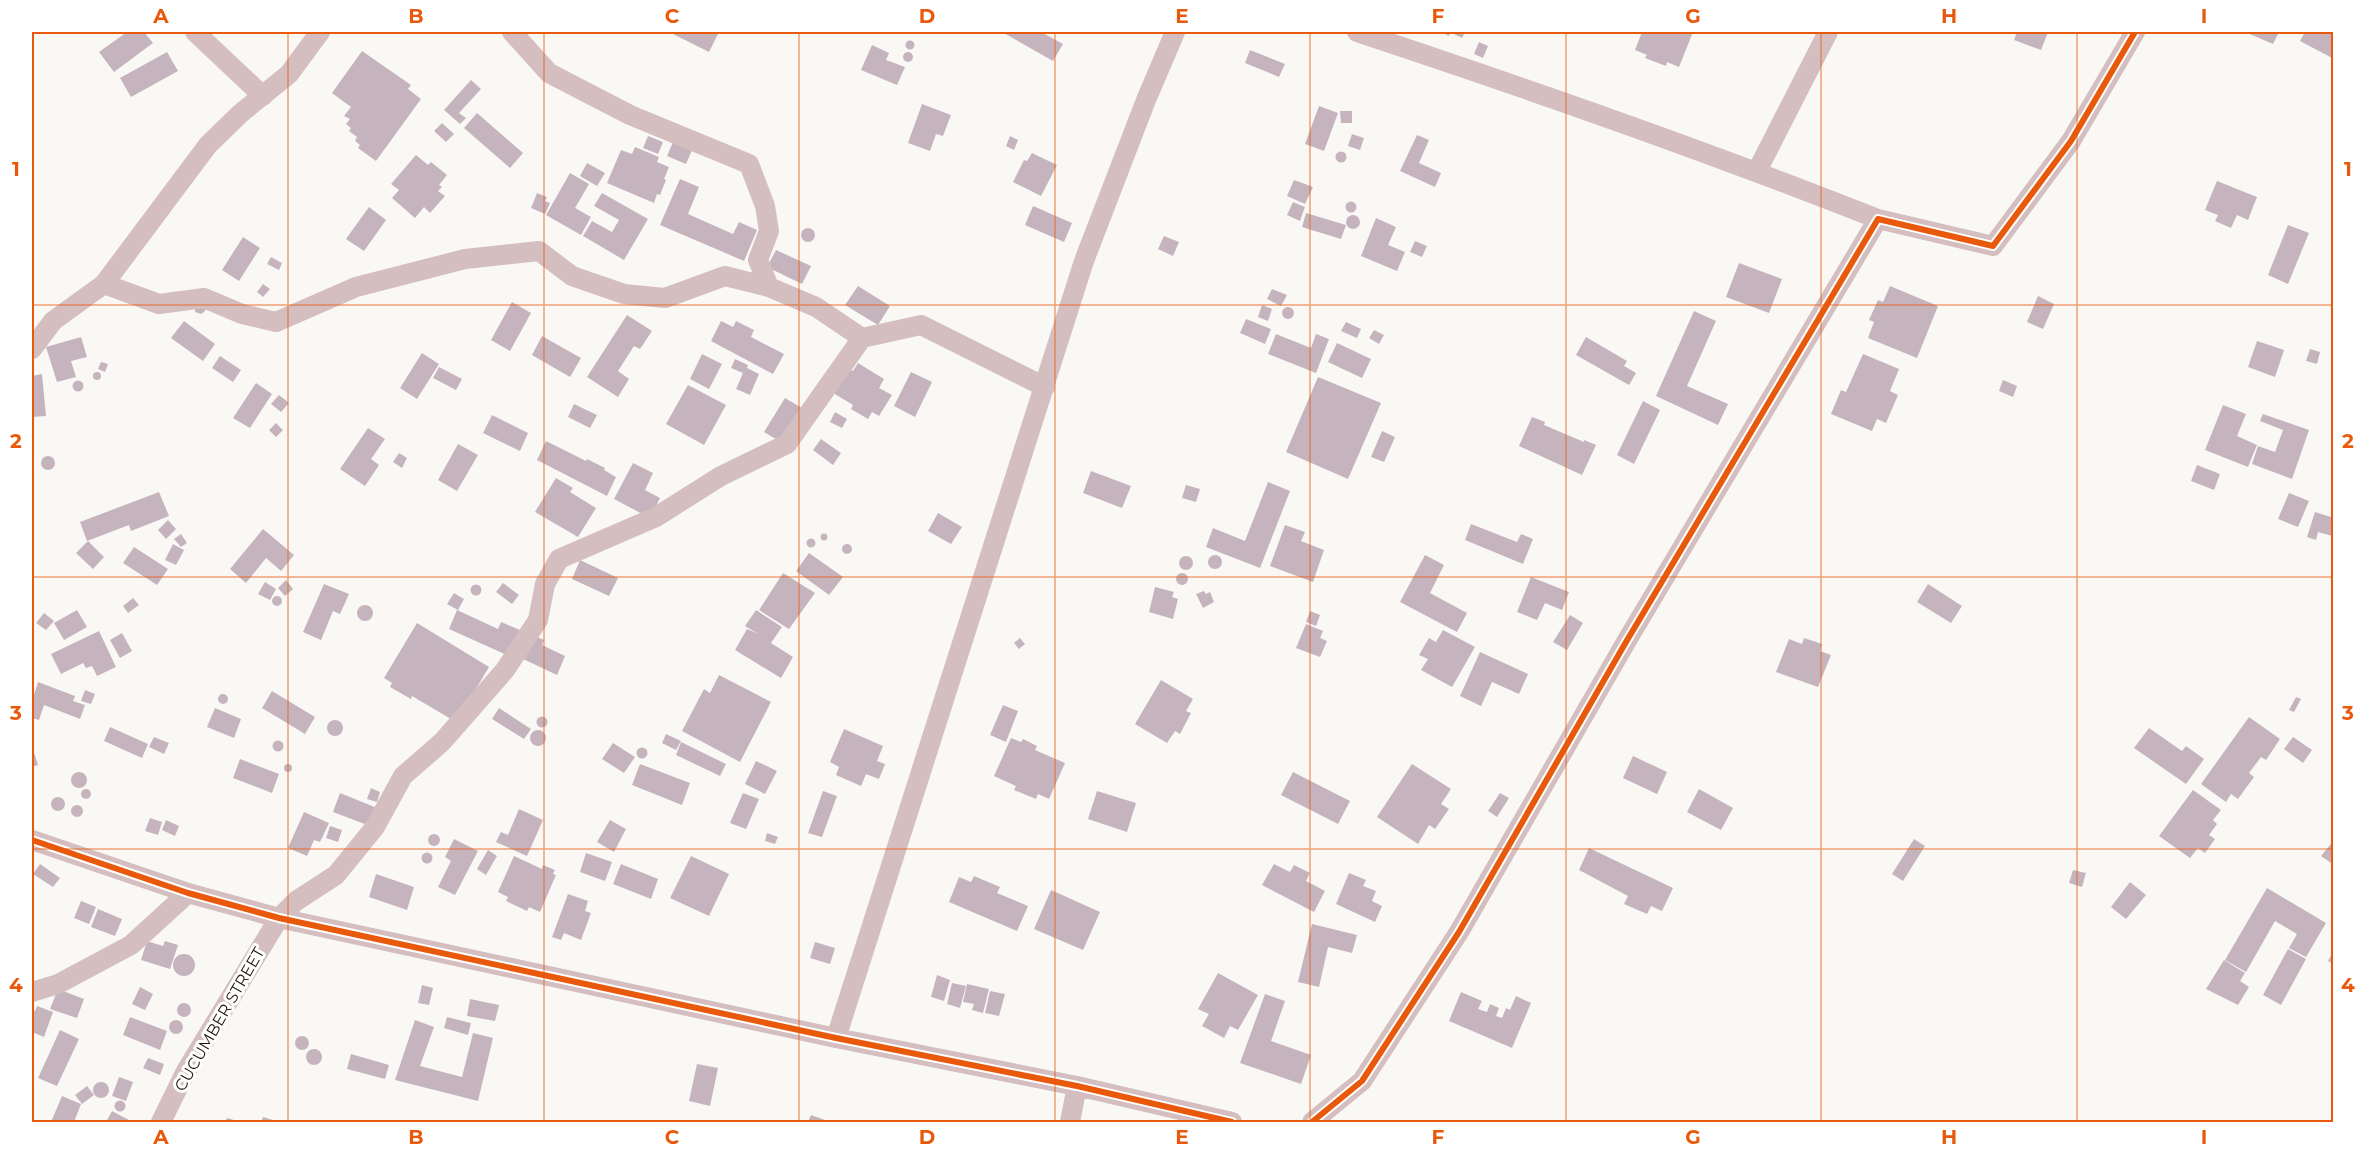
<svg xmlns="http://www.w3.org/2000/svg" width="2365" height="1154" viewBox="0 0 2365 1154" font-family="Montserrat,sans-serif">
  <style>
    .building { fill: #c5b4be }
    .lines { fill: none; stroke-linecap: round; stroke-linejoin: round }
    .minor { stroke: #d4bebf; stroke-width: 20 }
    .cycleway-casing { stroke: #fff; stroke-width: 10 }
    .cycleway { stroke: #e8590c; stroke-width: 6 }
    .grid { fill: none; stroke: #e8590c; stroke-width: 1.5; stroke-opacity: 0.55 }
    .labels { text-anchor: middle; stroke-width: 6; stroke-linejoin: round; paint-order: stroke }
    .street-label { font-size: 16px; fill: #1e160b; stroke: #fff }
    .neatline { fill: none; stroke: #e8590c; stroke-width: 2 }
    .grid-label { font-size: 20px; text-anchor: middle; font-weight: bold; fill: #e8590c }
  </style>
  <rect width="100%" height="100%" fill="#faf8f5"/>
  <path class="building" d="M127 32H144L153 43 114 72 99 52Z
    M669 32H719L709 52Z
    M1002 32H1041L1063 44 1053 61Z
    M1441 32H1465L1462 38 1450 32 1449 36Z
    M1642 32H1693L1679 67 1667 62 1666 66 1645 58 1647 55 1635 50Z
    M2017 32H2048L2041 50 2014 40Z
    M2245 32H2279L2273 44Z
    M2305 32H2329L2334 34V59L2300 41Z
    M905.5 45a4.5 4.5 0 1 1 9 0a4.5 4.5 0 1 1-9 0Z
    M1479 42 1488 46 1483 58 1474 54Z
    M872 45 889 53 886 60 905 67 897 85 861 70Z
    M1250 50 1285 64 1279 77 1245 63Z
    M362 51 411 85 408 89 421 99 376 161 358 148 360 145 355 141 357 137 349 131 351 128 346 124 350 119 344 116 351 107 332 93Z
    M167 52 178 71 131 97 120 78Z
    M903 57a5 5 0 1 1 10 0a5 5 0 1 1-10 0Z
    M471 80 481 89 459 113 466 118 460 124 444 110Z
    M922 104 951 115 943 136 936 134 930 151 908 143Z
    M1319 106 1338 113 1324 151 1305 144Z
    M1340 111H1352V123H1341Z
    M477 113 523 153 510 168 464 128Z
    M442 123 454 134 446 142 434 131Z
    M1352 134 1364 138 1360 150 1348 146Z
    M1417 135 1429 140 1419 163 1441 173 1435 187 1400 171Z
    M648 136 663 142 658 154 643 148Z
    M1010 136 1018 140 1014 150 1006 146Z
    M673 142 692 150 686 164 667 156Z
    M635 147 659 157 657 162 669 167 664 179 666 180 660 195 657 194 654 203 607 183 621 150 632 154Z
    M1335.5 157a5.5 5.5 0 1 1 11 0a5.5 5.5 0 1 1-11 0Z
    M1032 153 1057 165 1041 196 1013 182 1024 160 1027 161Z
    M416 155 428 165 431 162 447 175 439 185 442 187 438 191 445 196 430 213 424 207 415 218 392 198 399 190 391 184Z
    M587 163 605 173 597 186 580 176Z
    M570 173 589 184 575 208 591 217 581 235 546 215Z
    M680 179 699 187 688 214 733 234 739 222 757 230 744 261 660 225Z
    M1294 180 1313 187 1305 204 1287 196Z
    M2217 181 2257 197 2248 220 2237 215 2231 228 2215 221 2218 215 2205 210Z
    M537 193 547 197 545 201 550 203 545 214 531 208Z
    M602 193 648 219 624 260 583 236 592 221 612 232 619 220 594 206Z
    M1345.5 207a5.5 5.5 0 1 1 11 0a5.5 5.5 0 1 1-11 0Z
    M1293 202 1305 207 1300 221 1287 215Z
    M1033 206 1072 223 1064 242 1025 225Z
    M369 207 386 220 364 251 346 239Z
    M1306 213 1346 225 1341 239 1302 227Z
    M1346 222a7 7 0 1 1 14 0a7 7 0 1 1-14 0Z
    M1376 218 1396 227 1388 245 1405 252 1397 271 1361 256Z
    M2288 225 2309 233 2288 284 2268 275Z
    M801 235a7 7 0 1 1 14 0a7 7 0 1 1-14 0Z
    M1164 236 1179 242 1173 256 1158 249Z
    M243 237 260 248 239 281 222 270Z
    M1415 241 1427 246 1422 257 1410 252Z
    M776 250 811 266 802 284 767 267Z
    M271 257 282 263 279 270 267 264Z
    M1739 263 1782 279 1769 313 1726 297Z
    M263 284 270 289 263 297 257 292Z
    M858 286 890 306 878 325 845 305Z
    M1890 286 1938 306 1917 358 1868 338 1874 322 1869 320 1878 300 1883 302Z
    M1272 289 1287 295 1281 306 1267 299Z
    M2038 296 2054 304 2043 329 2027 322Z
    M512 302 531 313 510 351 491 340Z
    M195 305 206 309 204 312 201 314 195 312Z
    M1262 305 1272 309 1268 321 1258 317Z
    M1282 313a6 6 0 1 1 12 0a6 6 0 1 1-12 0Z
    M1694 311 1716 321 1687 386 1728 404 1718 425 1656 396Z
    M627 315 652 331 640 349 634 346 618 371 629 379 618 397 587 377Z
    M1246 319 1271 329 1265 344 1240 333Z
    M184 321 215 344 203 361 171 338Z
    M721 321 733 327 736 321 754 330 751 337 784 354 773 374 711 341Z
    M1346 322 1361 329 1357 338 1341 331Z
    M1374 330 1384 335 1379 344 1369 338Z
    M1276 334 1311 348 1316 334 1329 339 1316 373 1268 354Z
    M542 336 581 358 570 377 532 355Z
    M81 337 87 357 71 361 76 377 57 382 46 347Z
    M1586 337 1627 361 1624 366 1636 373 1629 385 1576 355Z
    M2257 341 2284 350 2275 377 2248 367Z
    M1337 343 1371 359 1362 378 1328 362Z
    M2310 349 2320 352 2317 364 2306 361Z
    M422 353 439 364 417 399 400 388Z
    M702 354 722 364 709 389 690 379Z
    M1863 354 1899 369 1890 391 1898 395 1886 423 1877 419 1872 431 1831 414 1841 390 1846 392Z
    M220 356 241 370 233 382 212 368Z
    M735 359 748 365 747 368 759 374 750 395 736 389 743 373 731 368Z
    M101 362 108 364 105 372 98 369Z
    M858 363 884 379 879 388 892 395 879 416 872 412 868 419 851 409 853 405 833 393 849 368 853 371Z
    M439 367 462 379 456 390 433 378Z
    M93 376a4 4 0 1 1 8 0a4 4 0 1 1-8 0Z
    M911 372 932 382 915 417 894 406Z
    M42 374 46 416 32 417V376Z
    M1318 377 1381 403 1348 479 1286 452Z
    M2003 380 2017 386 2013 397 1999 391Z
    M72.5 386a5.5 5.5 0 1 1 11 0a5.5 5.5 0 1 1-11 0Z
    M256 383 272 394 250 428 233 418Z
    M688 385 726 405 704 445 666 424Z
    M279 395 289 403 281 412 271 404Z
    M785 398 802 408 781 442 764 432Z
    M1643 401 1660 410 1634 464 1617 455Z
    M574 404 597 415 590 428 568 417Z
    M2223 405 2246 414 2237 436 2257 445 2248 467 2205 450Z
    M835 412 847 419 842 428 830 422Z
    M2263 414 2309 430 2292 479 2252 464 2258 446 2275 452 2283 430 2260 421Z
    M492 415 528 433 520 451 483 433Z
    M1532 417 1545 422 1544 425 1584 442V440L1596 445 1582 475 1519 446Z
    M276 423 283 430 276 437 269 430Z
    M368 428 385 439 371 459 379 465 365 486 340 469Z
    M1382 431 1395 437 1384 462 1371 457Z
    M821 439 841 453 833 465 813 450Z
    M546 441 586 461 587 459 605 468 604 470 616 477 607 496 537 460Z
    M458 444 478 455 457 491 438 480Z
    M399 453 407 458 402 468 393 462Z
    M41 463a7 7 0 1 1 14 0a7 7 0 1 1-14 0Z
    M633 463 653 473 645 490 660 498 650 518 614 499Z
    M2197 465 2220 474 2214 490 2191 481Z
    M1091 471 1131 486 1122 508 1083 493Z
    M556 478 573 488 570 492 596 508 578 537 535 512Z
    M1268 482 1290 491 1260 568 1206 547 1213 528 1245 541Z
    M1186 485 1200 489 1196 502 1182 498Z
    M159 492 169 516 131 531 129 525 87 541 80 522Z
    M2289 493 2309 501 2298 527 2278 519Z
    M2315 512 2334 518 2332 536 2318 532 2316 540 2307 537Z
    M938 513 962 527 951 544 928 531Z
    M168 520 176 529 166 539 158 530Z
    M1471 524 1517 542 1521 534 1533 539 1523 564 1465 540Z
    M1285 525 1305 532 1301 541 1324 550 1313 582 1270 566Z
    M263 529 294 555 281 571 266 558 246 583 230 569Z
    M820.5 537a3.5 3.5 0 1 1 7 0a3.5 3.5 0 1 1-7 0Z
    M181 534 187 543 181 547 174 539Z
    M806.5 543a4.5 4.5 0 1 1 9 0a4.5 4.5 0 1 1-9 0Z
    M88 541 104 557 93 569 76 553Z
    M173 544 184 550 176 565 165 560Z
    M842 549a5 5 0 1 1 10 0a5 5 0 1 1-10 0Z
    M134 547 168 569 157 585 123 563Z
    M809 553 843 577 829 595 796 571Z
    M1208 562a7 7 0 1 1 14 0a7 7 0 1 1-14 0Z
    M1425 555 1444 565 1430 593 1467 613 1457 632 1400 602Z
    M1179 563a7 7 0 1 1 14 0a7 7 0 1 1-14 0Z
    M580 560 618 578 609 596 572 579Z
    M1176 579a6 6 0 1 1 12 0a6 6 0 1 1-12 0Z
    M783 573 815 593 789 629 759 610Z
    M1531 577 1569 592 1562 610 1545 603 1537 620 1517 612Z
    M286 580 293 589 285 596 278 588Z
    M265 582 276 589 270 600 258 594Z
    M503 583 519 595 512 604 496 592Z
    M324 584 349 594 340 614 333 611 321 640 303 632Z
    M1928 584 1962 606 1951 623 1917 602Z
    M470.5 590a5.5 5.5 0 1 1 11 0a5.5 5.5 0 1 1-11 0Z
    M1155 587 1174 592 1172 597 1178 599 1173 619 1149 612Z
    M1204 591 1206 594 1210 592 1214 602 1203 608 1196 594Z
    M454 593 464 599 458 610 447 604Z
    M272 601a5 5 0 1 1 10 0a5 5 0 1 1-10 0Z
    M133 598 139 605 128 613 123 606Z
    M357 613a8 8 0 1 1 16 0a8 8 0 1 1-16 0Z
    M77 610 87 627 64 640 54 623Z
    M457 610 498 629 501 622 520 630 509 656 449 629Z
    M756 610 782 627 771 643 793 657 781 678 735 650 747 629 758 634 745 626Z
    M1310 611 1320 615 1316 626 1306 622Z
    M44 613 54 621 46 630 36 623Z
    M1570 615 1583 623 1567 650 1553 642Z
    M417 623 489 667 456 722 412 696 411 699 390 687 392 683 384 678Z
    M1306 624 1323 631 1320 638 1327 641 1320 657 1296 648Z
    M1443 630 1475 647 1452 687 1421 670 1428 659 1419 655 1429 638 1436 642Z
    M99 631 116 667 97 676 92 666 86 668 83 663 61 674 51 654Z
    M122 633 132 651 120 658 110 640Z
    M532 635 544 640 542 645 565 656 557 675 521 658Z
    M1020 638 1025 644 1019 649 1014 643Z
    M1804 638 1822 644 1820 651 1831 655 1818 687 1776 672 1789 639 1802 644Z
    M1480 652 1528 674 1519 694 1492 682 1481 706 1460 696Z
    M719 675 771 702 740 762 682 731 704 689 710 693Z
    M1161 680 1193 699 1186 711 1191 713 1180 734 1175 731 1167 743 1135 724Z
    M38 682 75 696 73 701 85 705 80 719 44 705 39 720 32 718V701Z
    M85 690 95 694 91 704 81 701Z
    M272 691 315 717 305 734 262 708Z
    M218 699a5 5 0 1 1 10 0a5 5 0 1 1-10 0Z
    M2296 697 2301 699 2294 712 2289 710Z
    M1003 705 1018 711 1006 742 990 735Z
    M215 708 241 719 234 738 207 727Z
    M499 708 531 729 524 739 492 719Z
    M536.5 722a5.5 5.5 0 1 1 11 0a5.5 5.5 0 1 1-11 0Z
    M2249 717 2280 739 2266 760 2261 757 2249 773 2254 777 2238 799 2231 794 2226 802 2201 784Z
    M327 728a8 8 0 1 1 16 0a8 8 0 1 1-16 0Z
    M110 727 148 744 142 758 104 741Z
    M2149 728 2182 751 2186 746 2204 759 2186 784 2134 748Z
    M844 729 883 746 877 761 885 764 879 779 866 774 861 786 836 775 839 767 830 762Z
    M530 738a8 8 0 1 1 16 0a8 8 0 1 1-16 0Z
    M666 734 681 741 676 750 662 743Z
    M154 737 169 743 164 754 149 747Z
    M2293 737 2312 750 2303 763 2284 749Z
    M1011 738 1021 742 1023 739 1037 746 1035 750 1065 763 1049 799 1038 794 1036 799 1014 790 1016 786 994 776Z
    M272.5 746a5.5 5.5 0 1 1 11 0a5.5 5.5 0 1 1-11 0Z
    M681 742 726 764 720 776 676 755Z
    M613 743 635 757 624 773 602 759Z
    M32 746 38 765 32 767Z
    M636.5 753a5.5 5.5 0 1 1 11 0a5.5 5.5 0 1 1-11 0Z
    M1633 756 1667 772 1657 794 1623 778Z
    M240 759 279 774 272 793 233 778Z
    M756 761 777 771 765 794 745 784Z
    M640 764 690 783 682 805 632 785Z
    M1412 764 1451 789 1441 804 1449 809 1435 829 1429 825 1418 844 1377 817Z
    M284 768a4 4 0 1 1 8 0a4 4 0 1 1-8 0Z
    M71 780a8 8 0 1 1 16 0a8 8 0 1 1-16 0Z
    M1293 772 1350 801 1338 824 1281 795Z
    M371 788 380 792 377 802 367 799Z
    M81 794a5 5 0 1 1 10 0a5 5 0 1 1-10 0Z
    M1699 789 1733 808 1721 830 1687 812Z
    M2193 790 2221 810 2213 820 2217 824 2209 835 2215 839 2205 853 2198 848 2190 858 2159 836Z
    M823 791 837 796 822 837 808 833Z
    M1097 791 1136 803 1127 832 1088 819Z
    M340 793 377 808 370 826 333 812Z
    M743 793 759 799 746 829 730 823Z
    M1500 793 1509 798 1497 817 1488 811Z
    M51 804a7 7 0 1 1 14 0a7 7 0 1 1-14 0Z
    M71 811a6 6 0 1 1 12 0a6 6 0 1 1-12 0Z
    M519 809 543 820 527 856 496 842 501 832 508 835Z
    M304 812 329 823 320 842 314 840 307 856 288 848Z
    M150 818 162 822 158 835 145 831Z
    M166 820 179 826 175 836 162 830Z
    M610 820 626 829 614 852 597 842Z
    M330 826 342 830 338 842 326 838Z
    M767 833 778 837 775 844 765 841Z
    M428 840a6 6 0 1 1 12 0a6 6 0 1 1-12 0Z
    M454 839 478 851 455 895 438 887 451 861 445 857Z
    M1914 839 1925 846 1903 881 1892 874Z
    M2334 840V865L2321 856Z
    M1589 848 1673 888 1662 911 1651 906 1647 914 1624 904 1628 896 1579 870Z
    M488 850 497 856 486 875 477 869Z
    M421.5 858a5.5 5.5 0 1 1 11 0a5.5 5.5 0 1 1-11 0Z
    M586 853 612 862 605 881 580 872Z
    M514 856 542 869 543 865 555 870 553 874 556 875 540 912 529 907 527 911 506 901 508 897 498 892Z
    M691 856 729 874 709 916 670 898Z
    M40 864 60 878 53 887 33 874Z
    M621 864 658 879 651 899 613 884Z
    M1274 864 1290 872 1294 865 1310 873 1306 881 1325 891 1314 912 1262 885Z
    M2073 870 2086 873 2082 887 2069 883Z
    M1349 873 1366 880 1363 886 1376 891 1372 901 1382 906 1375 922 1336 904Z
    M376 874 414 887 407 910 369 897Z
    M974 876 1000 887 997 893 1028 906 1017 931 949 902 959 877 971 882Z
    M2130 882 2146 895 2126 919 2111 907Z
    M2267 888 2326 923 2306 957 2289 948 2297 934 2275 921 2246 972 2225 960Z
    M1051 890 1100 912 1083 950 1034 929Z
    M568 894 588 901 585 911 591 913 581 940 564 933 561 940 552 937Z
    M81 901 96 907 89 924 74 918Z
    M98 909 122 919 115 936 91 927Z
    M1312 924 1357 935 1352 953 1328 947 1319 987 1298 982Z
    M147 941 163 946 165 941 178 945 170 969 141 960Z
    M815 942 835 948 830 964 810 958Z
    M2288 949 2306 959 2281 1005 2263 995Z
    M2334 950V964L2328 961Z
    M173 965a11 11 0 1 1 22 0a11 11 0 1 1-22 0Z
    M2224 960 2245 973 2240 981 2249 987 2238 1005 2206 989Z
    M1218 973 1258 995 1238 1030 1230 1026 1224 1038 1202 1026 1209 1014 1198 1009Z
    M937 975 950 980 944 1001 931 997Z
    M952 983 966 986 960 1008 947 1004Z
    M967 984 989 989 983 1013 972 1010 974 1004 963 1002Z
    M422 985 433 988 429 1005 418 1003Z
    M140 987 153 994 145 1010 132 1004Z
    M58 989 84 999 77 1018 50 1009Z
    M990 991 1005 994 999 1016 985 1013Z
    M1461 992 1482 1001 1478 1009 1487 1012 1490 1004 1499 1008 1496 1016 1502 1018 1506 1008 1510 1010 1516 996 1531 1003 1512 1048 1449 1021Z
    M1265 994 1285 1001 1271 1041 1311 1055 1301 1084 1240 1063Z
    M470 999 499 1005 495 1021 467 1016Z
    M177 1010a7 7 0 1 1 14 0a7 7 0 1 1-14 0Z
    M37 1006 53 1012 44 1037 32 1032V1010L35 1011Z
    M130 1017 167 1031 160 1050 123 1035Z
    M447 1017 471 1023 468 1035 444 1028Z
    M415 1020 434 1027 420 1066 462 1077 473 1033 493 1038 478 1101 395 1080Z
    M169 1027a7 7 0 1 1 14 0a7 7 0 1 1-14 0Z
    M60 1030 79 1039 57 1086 38 1078Z
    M295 1043a7 7 0 1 1 14 0a7 7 0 1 1-14 0Z
    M306 1057a8 8 0 1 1 16 0a8 8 0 1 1-16 0Z
    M351 1054 389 1065 385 1079 347 1069Z
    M148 1058 164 1064 160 1075 143 1068Z
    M697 1064 718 1068 710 1106 689 1101Z
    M119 1077 133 1082 126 1101 112 1096Z
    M93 1090a8 8 0 1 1 16 0a8 8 0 1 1-16 0Z
    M87 1086 94 1095 82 1104 75 1095Z
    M62 1096 81 1104 74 1122H51Z
    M114.5 1106a5.5 5.5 0 1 1 11 0a5.5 5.5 0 1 1-11 0Z
    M112 1111 129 1120 128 1122H106Z
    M811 1115 828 1121 827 1122H808Z
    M263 1117 280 1122H261Z
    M227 1118 241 1122H225Z"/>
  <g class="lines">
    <path class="minor" d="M195 32 263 96
      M512 32 549 73 630 115 749 164 765 206 769 231 758 260 769 287
      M1357 32C1532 90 1706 151 1878 219
      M1757 171 1828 32
      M104 284 159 304 204 298 242 314 276 322 356 287 465 259 539 251 572 276 624 294 665 298 725 276 769 287 816 307 862 338 921 325 1045 387
      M32 349 53 321 104 284 208 145 241 113 289 74 320 32
      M32 840 188 893 279 918 836 1038 1077 1086 1232 1122
      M32 992 58 984 131 945 188 893
      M836 1038 1084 261 1146 100 1175 32
      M161 1122 186 1071 279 918 296 901 336 875 375 827 403 776 442 742 505 670 538 620 545 584 559 559 656 517 721 476 787 444 862 338
      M1070 1122 1077 1086
      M1312 1122 1362 1081 1459 932 1626 642 1878 219 1993 246 2071 141 2135 32"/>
    <g class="cycleway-casing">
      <path id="cycleway" d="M32 840 188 893 279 918 836 1038 1077 1086 1232 1122
        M1312 1122 1362 1081 1459 932 1626 642 1878 219 1993 246 2071 141 2135 32"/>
    </g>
    <use href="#cycleway" class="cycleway"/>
  </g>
  <path class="grid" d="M288 32V1122M544 32V1122M799 32V1122M1055 32V1122M1310 32V1122M1566 32V1122M1821 32V1122M2077 32V1122M32 305H2334M32 577H2334M32 849H2334"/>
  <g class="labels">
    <g class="street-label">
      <text transform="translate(219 1019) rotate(-60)" y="6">CUCUMBER STREET</text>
    </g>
  </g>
  <rect width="2365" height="1154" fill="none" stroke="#ffffff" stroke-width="66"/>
  <rect x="33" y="33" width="2299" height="1088" class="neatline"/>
  <g class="grid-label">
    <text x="161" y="23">A</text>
    <text x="416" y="23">B</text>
    <text x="672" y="23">C</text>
    <text x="927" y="23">D</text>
    <text x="1182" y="23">E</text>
    <text x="1438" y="23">F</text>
    <text x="1693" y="23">G</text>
    <text x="1949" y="23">H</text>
    <text x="2204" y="23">I</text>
    <text x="16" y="176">1</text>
    <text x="2348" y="176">1</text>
    <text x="16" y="448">2</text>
    <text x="2348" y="448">2</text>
    <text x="16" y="720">3</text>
    <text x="2348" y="720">3</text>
    <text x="16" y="992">4</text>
    <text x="2348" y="992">4</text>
    <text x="161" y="1144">A</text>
    <text x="416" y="1144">B</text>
    <text x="672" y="1144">C</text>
    <text x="927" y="1144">D</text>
    <text x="1182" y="1144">E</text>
    <text x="1438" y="1144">F</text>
    <text x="1693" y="1144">G</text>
    <text x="1949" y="1144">H</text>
    <text x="2204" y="1144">I</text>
  </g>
</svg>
